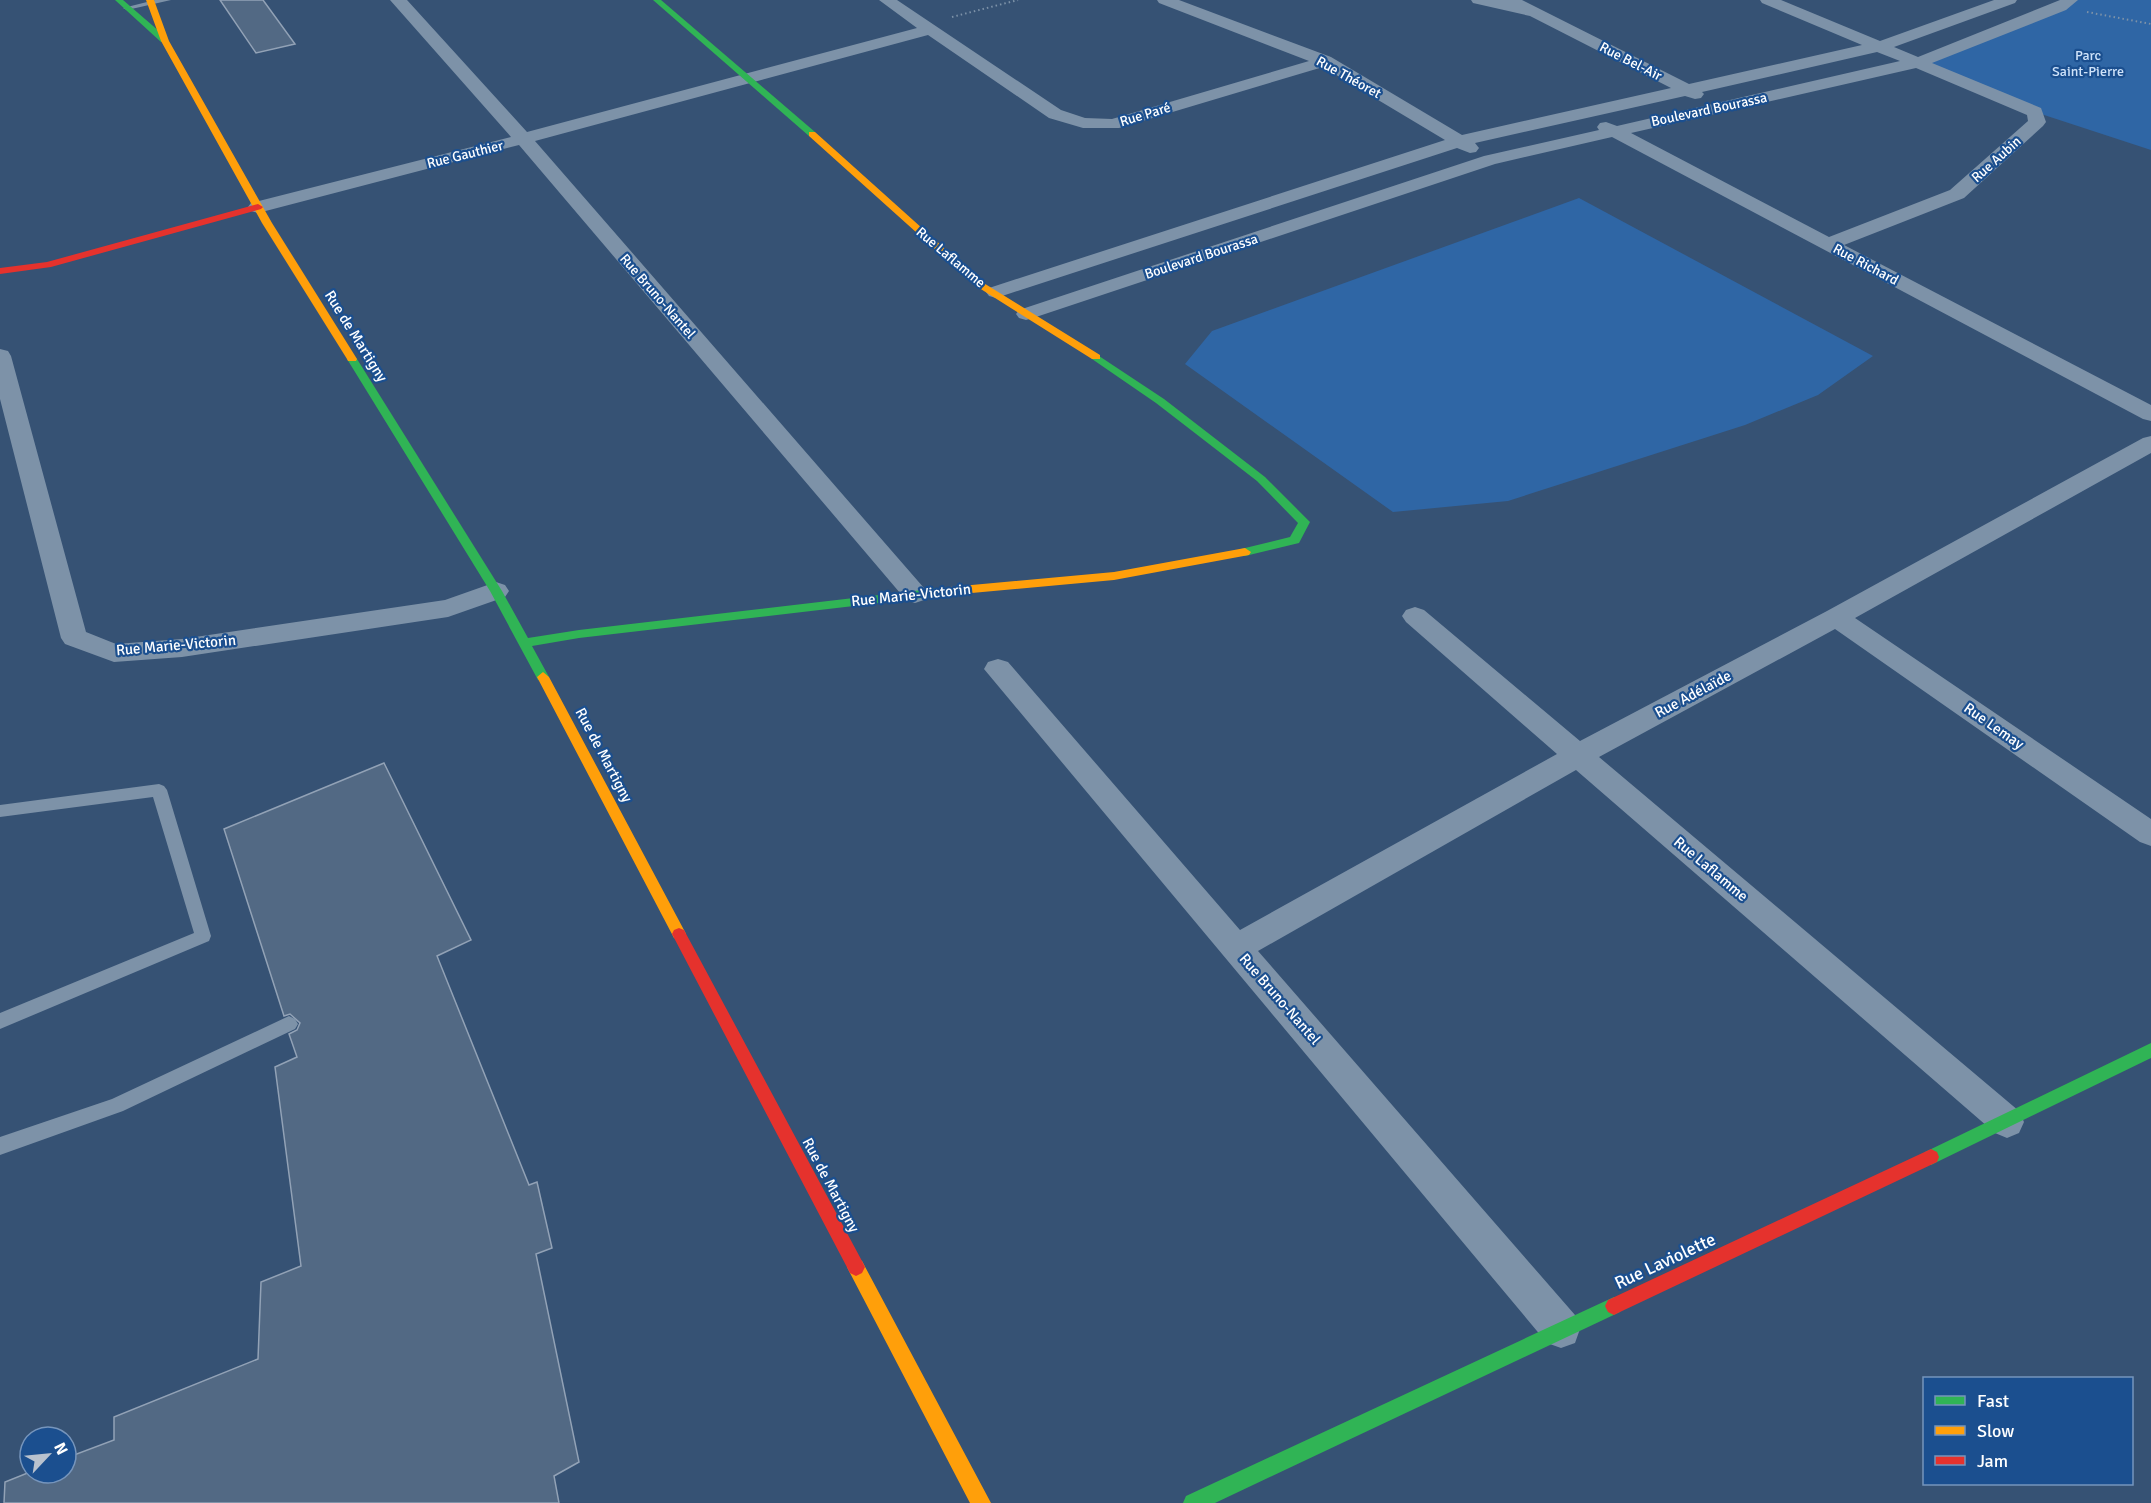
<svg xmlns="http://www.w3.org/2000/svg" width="2151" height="1503" viewBox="0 0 2151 1503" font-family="Signika,sans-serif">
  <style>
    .green { fill: #2f66a5 }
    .building { fill: #526984; stroke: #92a2b6; stroke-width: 1.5 }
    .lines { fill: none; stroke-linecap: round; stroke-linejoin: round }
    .path { stroke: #7d92a8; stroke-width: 2; stroke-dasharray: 1.5 3; stroke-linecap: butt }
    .lane { fill: #7d92a8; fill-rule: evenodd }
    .street { fill: #7d92a8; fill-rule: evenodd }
    .fast { fill: #30b455; fill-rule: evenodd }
    .slow { fill: #ff9f0a; fill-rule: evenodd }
    .jam { fill: #e5322d; fill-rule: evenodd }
    .labels { text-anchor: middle; stroke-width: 4.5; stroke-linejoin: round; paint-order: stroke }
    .far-park-label { font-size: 14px; fill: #cfe3fa; stroke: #1b4f8f }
    .far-street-label { font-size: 14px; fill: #fff; stroke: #1b4f8f }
    .street-label { font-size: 15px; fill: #fff; stroke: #1b4f8f }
    .near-street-label { font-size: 18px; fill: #fff; stroke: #1b4f8f }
  </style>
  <rect width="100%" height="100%" fill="#365274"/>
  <path class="green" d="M2070 0H2151V150L2035 112 1920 62Z
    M1579 198 1873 356 1818 395 1745 425 1508 501 1393 512 1185 364 1212 331Z"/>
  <path class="building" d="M220 0H263L295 44 256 53Z
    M384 763 471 940 437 956 529 1185 537 1182 552 1248 536 1254 579 1462 554 1476 559 1503H4L5 1482 30 1472 66 1473V1458L114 1440V1417L258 1359 261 1282 301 1266 275 1067 297 1057 289 1034 297 1030 300 1023 290 1014 284 1016 224 829Z"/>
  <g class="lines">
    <path class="path" d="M2087 12 2151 24
      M952 17 1018 0"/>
    <path class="lane" d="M155 0H171L127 10 123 8Z
      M159 784 164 786 167 790 211 936 209 941 0 1029V1013L194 933 153 797 0 817V805Z
      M289 1016 295 1019 298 1024 295 1029 123 1111 0 1155V1137L112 1099Z"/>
    <path class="street" d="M390 0H407L527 132 917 28 879 0H897L1061 110 1085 118 1112 119 1309 61 1159 3 1157 0H1179L1331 57 1462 135 1671 88 1530 16 1473 3 1471 0H1522L1689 84 1862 45 1762 3 1760 0H1781L1880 41 1994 0H2017L2015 3 1894 47 1918 57 2060 0H2078L2066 10 1932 63 2041 108 2046 122 2043 126 1964 198 1844 245 2151 405V421L2143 419 1612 137 1495 164 1033 318 1026 320 1019 318 1016 314 1019 310 1484 156 1599 130 1597 127 1600 123 1606 122 1617 126 1900 61 1877 52 1702 92 1704 94 1701 98 1695 99 1685 96 1475 143 1479 148 1476 152 1470 153 1457 148 996 298 989 296 986 292 989 288 1445 140 1323 67 1119 128H1083L1049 118 928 35 535 141 924 588 928 594 924 600 915 603 906 600 519 145 258 213 251 211 248 207 251 203 511 137ZM1916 68 2027 115 2028 121 1950 190 1829 237 1631 133Z
      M0 349 8 351 11 356 86 632 116 644 182 639 445 600 496 582 505 585 509 591 505 597 448 617 182 657 114 662 65 644 61 638 0 399Z
      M2151 436V453L1855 618 2151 819V846L2140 842 1835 629 1599 757 2019 1111 2024 1122 2019 1133 2007 1138 1995 1133 1576 770 1258 951 1575 1315 1580 1329 1575 1343 1561 1348 1547 1343 984 669 988 662 998 659 1008 662 1240 930 1557 754 1406 622 1402 616 1406 610 1415 607 1424 610 1580 741 1827 611 2143 438Z"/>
    <path class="fast" d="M115 0H123L167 38V42H161Z
      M653 0H661L815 132V136H809Z
      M1096 354 1164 399 1265 477 1310 522 1299 543 1245 556 1241 555 1239 552 1241 549 1290 537 1298 523 1257 481 1156 403 1092 359 1091 357Z
      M352 356 357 359 502 591 528 638 579 630 939 588 945 592 939 596 579 638 532 646 549 677 543 682 538 680 490 591 347 359Z
      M2151 1043V1058L1937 1162 1931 1165 1925 1162 1923 1157 1925 1152Z
      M1614 1297 1620 1300 1623 1306 1620 1312 1215 1503H1183L1186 1496Z"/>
    <path class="slow" d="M146 0H154L169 41 272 223 357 359 356 361H348L347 359 262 223 161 41Z
      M809 132H815L982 282 1100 355V359H1092L976 286 809 136Z
      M1245 548 1251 552 1249 555 1114 580 939 596 933 592 939 588 1114 572Z
      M543 672 549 677 684 930 686 934 684 938 679 940 674 938 537 677Z
      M856 1258 862 1261 991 1503H970L850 1273 847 1267 850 1261Z"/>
    <path class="jam" d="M258 204 263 207 261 209 51 267 0 274V268L47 262Z
      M679 928 684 930 862 1261 865 1267 862 1273 856 1276 850 1273 672 934 674 930Z
      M1931 1149 1937 1152 1939 1157 1937 1162 1620 1312 1614 1315 1608 1312 1605 1306 1608 1300Z"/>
  </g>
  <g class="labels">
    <g class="far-park-label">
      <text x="2088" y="60">Parc<tspan x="2088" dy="16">Saint-Pierre</tspan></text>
    </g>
    <g class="far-street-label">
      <text transform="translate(1631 61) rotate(27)" y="5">Rue Bel-Air</text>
      <text transform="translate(1349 77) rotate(29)" y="5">Rue Théoret</text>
      <text transform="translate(1709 109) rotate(-12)" y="5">Boulevard Bourassa</text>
      <text transform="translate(1145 114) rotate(-17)" y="5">Rue Paré</text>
      <text transform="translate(465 154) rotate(-14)" y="5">Rue Gauthier</text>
      <text transform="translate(1996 159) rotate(-42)" y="5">Rue Aubin</text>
      <text transform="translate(1201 256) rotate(-18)" y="5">Boulevard Bourassa</text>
      <text transform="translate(951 257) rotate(40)" y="5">Rue Laflamme</text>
      <text transform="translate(1866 264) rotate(28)" y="5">Rue Richard</text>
      <text transform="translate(658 296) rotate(49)" y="5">Rue Bruno-Nantel</text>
    </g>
    <g class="street-label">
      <text transform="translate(356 336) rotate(58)" y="5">Rue de Martigny</text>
      <text transform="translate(911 595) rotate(-6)" y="5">Rue Marie-Victorin</text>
      <text transform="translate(176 645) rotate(-5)" y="5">Rue Marie-Victorin</text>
      <text transform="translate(1693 694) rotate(-28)" y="5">Rue Adélaïde</text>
      <text transform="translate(1994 726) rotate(35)" y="5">Rue Lemay</text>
      <text transform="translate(604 755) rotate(62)" y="5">Rue de Martigny</text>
      <text transform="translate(1711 869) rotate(40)" y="5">Rue Laflamme</text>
      <text transform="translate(1280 999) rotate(49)" y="5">Rue Bruno-Nantel</text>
      <text transform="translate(831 1185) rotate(62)" y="5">Rue de Martigny</text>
    </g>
    <g class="near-street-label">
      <text transform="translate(1665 1261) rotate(-25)" y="6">Rue Laviolette</text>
    </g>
  </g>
  <rect x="1923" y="1377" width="210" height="108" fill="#1b4f8f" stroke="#7695bc" stroke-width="1.5"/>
  <rect x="1935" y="1396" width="30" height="9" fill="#30b455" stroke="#7695bc" stroke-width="1.5"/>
  <text x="1977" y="1407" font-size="18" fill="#ffffff">Fast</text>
  <rect x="1935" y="1426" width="30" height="9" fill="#ff9f0a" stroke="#7695bc" stroke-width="1.5"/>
  <text x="1977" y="1437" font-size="18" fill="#ffffff">Slow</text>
  <rect x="1935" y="1456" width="30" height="9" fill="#e5322d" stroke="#7695bc" stroke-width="1.5"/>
  <text x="1977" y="1467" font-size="18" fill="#ffffff">Jam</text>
  <g transform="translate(48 1455) rotate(64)"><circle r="28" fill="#1b4f8f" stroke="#7695bc" stroke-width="1.5"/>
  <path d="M0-4.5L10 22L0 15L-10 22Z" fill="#b9c2ce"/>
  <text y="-9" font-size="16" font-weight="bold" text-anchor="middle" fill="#ffffff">N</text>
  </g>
</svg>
